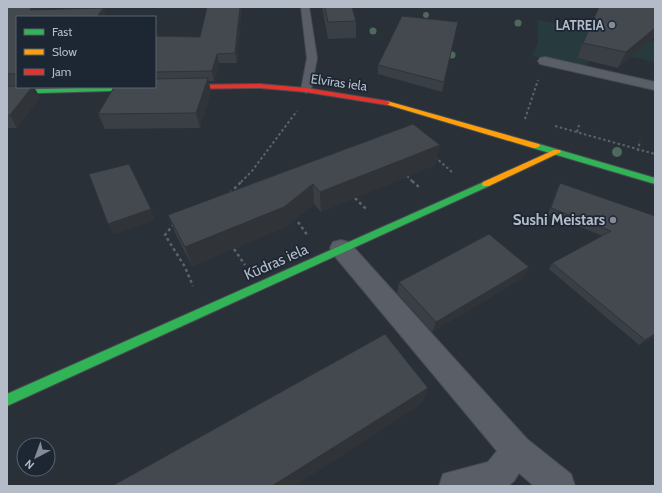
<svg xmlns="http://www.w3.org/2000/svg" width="662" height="493" viewBox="0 0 662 493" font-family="Cabin,sans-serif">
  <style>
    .green { fill: #273a3e }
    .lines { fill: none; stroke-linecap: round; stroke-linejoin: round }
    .lane-casing { stroke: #484c53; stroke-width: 2 }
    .street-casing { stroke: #484c53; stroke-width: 2 }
    .fast-casing { stroke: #484c53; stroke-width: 2 }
    .slow-casing { stroke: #484c53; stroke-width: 2 }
    .jam-casing { stroke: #484c53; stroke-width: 2 }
    .path-far1 { stroke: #5d636a; stroke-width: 2; stroke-dasharray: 2.5 2.5; stroke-linecap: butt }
    .path { stroke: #5d636a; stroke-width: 2.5; stroke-dasharray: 3 3; stroke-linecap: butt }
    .lane { fill: #5a5e66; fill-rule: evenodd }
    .street { fill: #5a5e66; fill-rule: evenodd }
    .fast { fill: #30b455; fill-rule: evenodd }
    .slow { fill: #ff9f0a; fill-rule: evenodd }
    .jam { fill: #e5322d; fill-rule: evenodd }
    .tree { fill: #4e6a5a }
    .wall { fill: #3a3f45 }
    .shaded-wall { fill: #303338 }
    .building { fill: #444950; stroke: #303338 }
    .poi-dot { fill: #848b96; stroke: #1d2633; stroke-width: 1.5 }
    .labels { text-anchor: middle; stroke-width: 3.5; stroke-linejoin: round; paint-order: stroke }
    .far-poi-label { font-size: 13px; font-weight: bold; fill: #b4bcc9; stroke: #1d2633; text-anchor: end }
    .far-street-label { font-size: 13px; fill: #b4bcc9; stroke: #1d2633 }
    .poi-label { font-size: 15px; font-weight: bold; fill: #b4bcc9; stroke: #1d2633; text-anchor: end }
    .street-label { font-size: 15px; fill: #b4bcc9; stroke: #1d2633 }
  </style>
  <rect width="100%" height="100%" fill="#2a3038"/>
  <path class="green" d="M538 20 655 41V62L582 47 577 58 589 61 586 66 579 67 532 56 538 43Z"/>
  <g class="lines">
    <g class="lane-casing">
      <path id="lane" d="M301 7H309L317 58 311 90 306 93 301 90 307 58Z"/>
    </g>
    <g class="street-casing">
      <path id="street" d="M545 57 655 82V90L540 64 538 61 540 58Z
        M341 240 349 242 527 439 571 474 575 486H534L519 473 514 481 508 486H439L443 474 488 462 497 451 333 254 330 248 333 242Z"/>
    </g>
    <g class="fast-casing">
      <path id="fast" d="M115 87 147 88 144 90 7 94V90Z
        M533 144H539L655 178V184L533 148Z
        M486 181 490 184 489 186 7 406V394Z"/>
    </g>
    <g class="slow-casing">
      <path id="slow" d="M387 101 539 144 540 146 536 148H533L385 104V102Z
        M554 150H560L561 152 489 186H483L482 184 483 182Z"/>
    </g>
    <g class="jam-casing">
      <path id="jam" d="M260 84 306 88 387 101 390 103 387 105 306 92 260 88 180 89 177 87 180 85Z"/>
    </g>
    <path class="path-far1" d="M525 119 538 80
      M555 126 655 154
      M577 132 579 125
      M638 151 640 141
      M435 157 452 172
      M407 176 413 182
      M241 182 252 171 297 111"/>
    <path class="path" d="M412 181 420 188
      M230 193 242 181
      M355 198 367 210
      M298 222 308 236
      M174 224 165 235 185 267 193 286
      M234 249 245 265"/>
    <use href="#lane" class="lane"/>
    <use href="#street" class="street"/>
    <use href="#fast" class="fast"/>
    <use href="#slow" class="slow"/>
    <use href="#jam" class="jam"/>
  </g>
  <g class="tree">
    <circle cx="426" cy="15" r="3"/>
    <circle cx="518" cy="23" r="3.5"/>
    <circle cx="373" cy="31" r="3.5"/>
    <circle cx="452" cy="55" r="3.5"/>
    <circle cx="617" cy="152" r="5"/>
  </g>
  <path class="wall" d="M7 7H44L42 10 103 8 106 17H17V87L40 97 17 128H7Z
    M207 7H242L237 63H219L214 81H208L211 92 200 128 105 129 98 114 155 87V36L200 37Z
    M322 7H352L356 21V38L328 39Z
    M655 7V36L618 68 577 58 583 43Z
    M456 31 442 92 378 74V65Z
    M413 124 435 165 321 212 314 204 286 227 192 266 176 235 168 215Z
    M560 183 655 216V337L639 345 549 269 552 263 603 236 548 214 557 189Z
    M529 267 523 278 432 332 397 293 399 282Z"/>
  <path class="shaded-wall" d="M32 7H44L38 17 30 10Z
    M240 7H242L237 63 235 53Z
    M103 8 106 17H97Z
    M655 28V36L618 68 626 52Z
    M217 54 219 63 214 81 212 71Z
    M208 78 211 92 200 128 196 113Z
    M32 87H34L40 97 17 128 10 115Z
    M440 145 435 165 321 212 320 192Z
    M313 184 314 204 286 227 192 266 185 247Z
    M151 209 155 220 113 235 108 224Z
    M529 267 523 278 432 332 436 322Z
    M655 334V337L639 345 645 340Z
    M428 388 422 404 295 486H272Z"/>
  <path class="building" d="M7 7H32L30 10 103 8 97 17H17V74H7Z
    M207 7H240L235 53 217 54 212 71 155 72V36L200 37Z
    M325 7H352L356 21 328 22Z
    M599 7H655V28L626 52 583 43Z
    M402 16 458 22 444 82 378 65Z
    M208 78 196 113 98 114 114 87H155V79Z
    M7 86H17V87H32L10 115 7 116Z
    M413 124 440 145 320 192 313 184 284 207 185 247 168 215Z
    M129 164 151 209 108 224 89 174Z
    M560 183 655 216V334L645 340 552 263 611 231 551 208Z
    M489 234 529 267 436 322 399 282Z
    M385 334 428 388 272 486H112Z"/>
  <g class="poi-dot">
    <circle cx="612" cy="25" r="4"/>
    <circle cx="613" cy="220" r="4"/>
  </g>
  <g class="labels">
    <g class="far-poi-label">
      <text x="604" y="30">LATREIA</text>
    </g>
    <g class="far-street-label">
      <text transform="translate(339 82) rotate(8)" y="5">Elvīras iela</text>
    </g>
    <g class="poi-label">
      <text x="605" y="225">Sushi Meistars</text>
    </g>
    <g class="street-label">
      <text transform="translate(276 262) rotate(-24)" y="5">Kūdras iela</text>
    </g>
  </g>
  <rect width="662" height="493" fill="none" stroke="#b4bcc9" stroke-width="16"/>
  <rect x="16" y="16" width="140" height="72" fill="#1d2633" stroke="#59626f"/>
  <rect x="24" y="29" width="20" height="6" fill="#30b455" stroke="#59626f"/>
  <text x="52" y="36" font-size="12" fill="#b4bcc9">Fast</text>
  <rect x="24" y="49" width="20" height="6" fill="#ff9f0a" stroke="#59626f"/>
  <text x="52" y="56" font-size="12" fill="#b4bcc9">Slow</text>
  <rect x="24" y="69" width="20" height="6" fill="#e5322d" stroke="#59626f"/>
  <text x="52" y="76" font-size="12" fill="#b4bcc9">Jam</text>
  <g transform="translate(36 457) rotate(221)"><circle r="19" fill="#1d2633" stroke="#59626f"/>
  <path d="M0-3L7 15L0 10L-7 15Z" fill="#848b96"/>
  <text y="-6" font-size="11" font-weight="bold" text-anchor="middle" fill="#b4bcc9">N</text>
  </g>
</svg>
